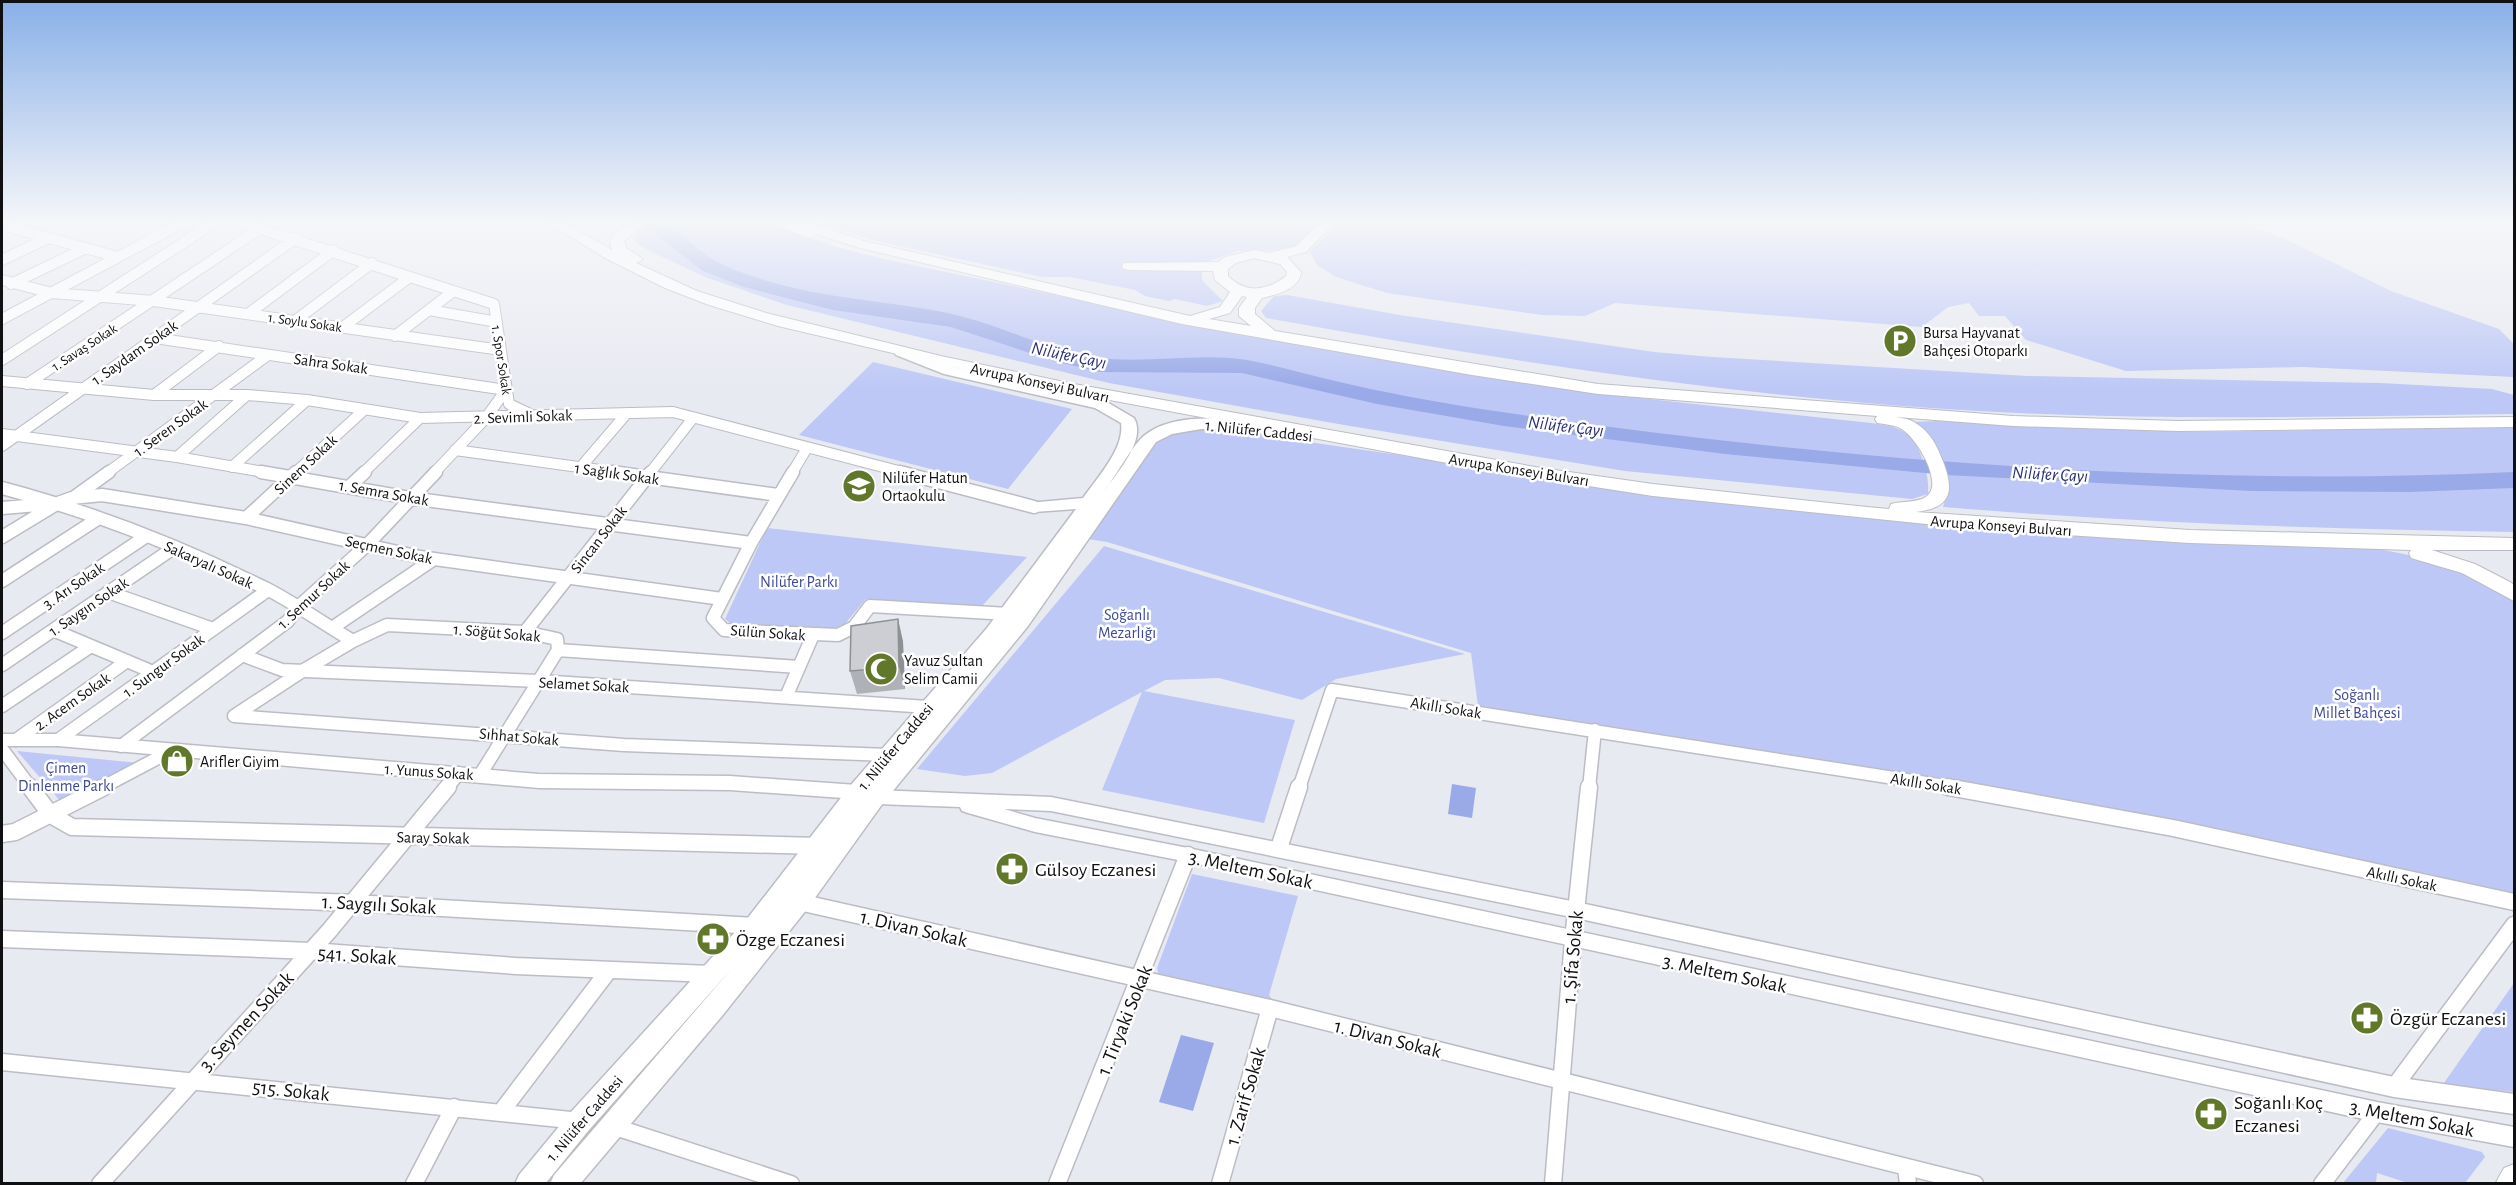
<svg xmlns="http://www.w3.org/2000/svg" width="2516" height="1185" viewBox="0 0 2516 1185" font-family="'Alegreya Sans',sans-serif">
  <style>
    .green { fill: #bdc8f6 }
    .water { fill: #9aaae8 }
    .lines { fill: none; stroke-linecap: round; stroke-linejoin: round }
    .river { fill: #9aaae8; fill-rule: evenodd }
    .minor-far2-casing { stroke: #bcbdc4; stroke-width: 12 }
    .minor-far1-casing { stroke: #bcbdc4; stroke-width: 15 }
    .minor-casing { stroke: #bcbdc4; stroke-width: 19 }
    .tertiary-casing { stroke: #bcbdc4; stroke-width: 3 }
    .secondary-casing { stroke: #bcbdc4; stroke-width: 3 }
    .primary-casing { stroke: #bcbdc4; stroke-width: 2 }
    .minor-far2 { stroke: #fff; stroke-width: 10 }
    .minor-far1 { stroke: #fff; stroke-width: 12 }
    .minor { stroke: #fff; stroke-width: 16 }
    .tertiary { fill: #fff; fill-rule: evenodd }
    .secondary { fill: #fff; fill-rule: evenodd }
    .primary { fill: #fff; fill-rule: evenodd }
    .wall { fill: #afb1b6 }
    .shaded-wall { fill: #8f9094 }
    .building { fill: #ccced4; stroke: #8f9094; stroke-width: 1.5 }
    .labels { text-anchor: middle; stroke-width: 5; stroke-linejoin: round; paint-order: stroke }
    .far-street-label { font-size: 14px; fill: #101012; stroke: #fff }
    .poi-label { font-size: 16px; fill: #101012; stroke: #fff; text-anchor: start }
    .street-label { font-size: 16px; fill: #101012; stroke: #fff }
    .park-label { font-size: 16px; fill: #3e4a95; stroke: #fff }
    .water-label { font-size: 18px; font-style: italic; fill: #262d75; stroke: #fff }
    .near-poi-label { font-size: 20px; fill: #101012; stroke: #fff; text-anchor: start }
    .near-street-label { font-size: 20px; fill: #101012; stroke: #fff }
  </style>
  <rect width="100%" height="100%" fill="#e8eaf1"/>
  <path class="green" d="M658 223H768L833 246 879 258 1180 321 1594 393 1871 423C1883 425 1897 426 1907 434 1921 445 1930 477 1928 494L1912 499 1625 471 1344 425 1109 383 787 305 705 277 648 250 634 241 638 232Z
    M820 223H1318L1293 250 1237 251 1202 264V280L1223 301 1207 306 1175 299 1169 301 1145 296 1135 290 1070 277H1042L872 240Z
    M1340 223H2243L2283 238 2391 291 2499 329 2514 344V377L2303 367 2126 371 2026 340 2005 316H1979L1969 303 1948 307 1922 327 1615 303 1585 316 1542 315 1387 293 1336 277 1316 264 1310 251Z
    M1287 295 1400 315 1654 352 1713 357 2027 376 2380 383 2492 389 2514 395V414C2357 416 2199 420 2042 414 1781 404 1523 364 1266 318L1261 311 1274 296Z
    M873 362 1072 409 1008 489 799 435Z
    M1938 421 2193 432 2514 427V532C2324 529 2134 523 1943 507 1955 474 1938 440 1911 422Z
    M1183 429H1217L1684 496 1893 521 2088 536 2369 547 2443 562 2487 579 2514 600V898L1745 751 1478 706 1471 653 1107 542 1088 539 1159 437Z
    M767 528 1027 557 982 606 866 599 844 625 820 632 735 627 725 619Z
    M1104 546 1465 654 1336 679 1302 700 1219 678 1165 680 1144 691 1295 720 1264 823 1102 790 1142 692 992 773 965 776 917 769Z
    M17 751 139 763 62 803Z
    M1192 874 1298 896 1269 995 1274 1002 1159 976 1157 968Z
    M2514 983V1092L2445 1085 2444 1083Z
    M2388 1128 2482 1152 2485 1157 2465 1183H2408L2377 1173 2376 1183H2343Z"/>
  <path class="water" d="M1452 784 1476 788 1472 818 1448 814Z
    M1181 1035 1214 1043 1193 1111 1159 1102Z"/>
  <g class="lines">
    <path class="river" d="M640 223C680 222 683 241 714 260 728 268 743 273 758 278 823 300 890 300 956 315 1003 326 1046 350 1093 357 1144 365 1196 352 1247 360 1275 365 1303 374 1331 380 1380 392 1431 401 1481 409 1819 459 2173 488 2514 472V488L2409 492 2252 491 1946 475 1725 454 1504 426 1377 404 1242 373 1099 372 1054 361 951 327 833 310 744 287 703 271Z"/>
    <g class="minor-far2-casing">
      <path id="minor-far2" d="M242 223 494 304 509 404 530 414
        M2 225 118 257
        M2 260 48 238
        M2 280 52 293 154 301 501 350
        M11 284 86 248
        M429 310 497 322
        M248 314 334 250
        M2 319 182 223
        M296 320 372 263
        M343 327 407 279
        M395 336 451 293
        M155 338 506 390 485 419 434 473
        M2 360 214 223
        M2 381 154 395H247L307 400 420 418 673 412 906 473
        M27 384 261 228
        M154 395 219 346
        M2 434 177 457 270 473
        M2 446 296 238
        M455 450 622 473
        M177 457 247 395
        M232 467 307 400
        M580 468 627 413
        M107 473 268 355
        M295 473 364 410
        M363 473 420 418
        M650 473 693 418
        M792 473 807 448"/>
    </g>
    <g class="minor-far1-casing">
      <path id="minor-far1" d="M261 472 410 498 751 543
        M612 472 778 495
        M793 472 751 543 713 618 724 630 838 635 854 627 870 606 1009 614
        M900 472 1034 507
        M350 486 365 472
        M2 488C93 512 182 547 267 589 296 604 324 624 353 641
        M73 498 109 472
        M2 508 50 504
        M246 518 296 472
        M2 537 58 503 72 498 102 495 246 518 420 557 722 599
        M2 581 99 518
        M108 592 213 629
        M332 628 434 559
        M53 630 153 672
        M525 632 651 472
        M2 633 145 537
        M242 655 282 670 539 681 928 707
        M2 665 175 547
        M799 667 558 650 557 639 525 632 387 625 353 641 304 670 234 716 624 745 888 755
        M786 697 813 635
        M2 706 91 646
        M16 740 127 661
        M58 740 268 590
        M121 746 288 621 298 607 367 545 436 472
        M2 749 31 788
        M480 775 558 650
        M101 788 171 751
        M447 788 459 773
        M1299 788 1332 690 1958 788
        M1589 788 1595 730"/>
    </g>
    <g class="minor-casing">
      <path id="minor" d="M30 787 51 815 72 827 818 846
        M1948 787 2173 828 2514 902
        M2 834 15 832 104 787
        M1279 848 1299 787
        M2 890 355 903 755 926
        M799 902 1270 1008 1975 1184
        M2 939 311 951 516 966 711 974
        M2 1062 580 1121
        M2394 1087 2514 925
        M501 1112 609 970
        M612 1126 791 1184
        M1906 1167 1908 1184
        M100 1184 329 931 448 787
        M414 1184 454 1107
        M1057 1184 1188 855
        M1220 1184 1270 1008
        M1553 1184 1573 940 1589 787
        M2322 1184 2377 1112"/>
    </g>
    <g class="tertiary-casing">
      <path id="tertiary" d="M2 734H58L539 774 730 776 857 785 876 790 1051 797 1576 902 2394 1077 2514 1094V1114L2394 1097 1576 918 1051 811 1004 809 1035 818 1188 848 2377 1102 2514 1127V1147L2377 1122 1188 862 1035 832 968 813 962 811 960 807 876 804 857 799 730 790 539 788 58 746H2Z"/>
    </g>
    <g class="secondary-casing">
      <path id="secondary" d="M1321 223H1334L1306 252H1296V246Z
        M901 348 953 367 1105 401 1134 418C1147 441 1116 473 1104 492 1114 478 1133 444 1145 435 1181 407 1250 422 1291 428L1299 433 1291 438 1237 430 1201 429 1172 434 1156 442 1028 626 883 803 807 909 722 1016 580 1184H550L554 1175 733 967 589 1130 545 1184H515L519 1175 571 1112 747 919 850 786 987 628 1076 509 1034 512 1028 511 1026 507 1028 503 1083 498C1097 478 1125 448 1121 423L1095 408 944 374 896 355 894 352 896 349Z"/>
    </g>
    <g class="primary-casing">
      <path id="primary" d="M548 223H565L612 250 610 241C620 226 629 223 646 223L624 241 626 248 643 259 636 263 697 291 766 313 941 356 1074 384 1541 468 1653 484 1867 507 1889 509 1891 504C1901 501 1919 503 1927 496 1944 483 1916 436 1900 428 1893 425 1884 424 1877 423L1875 419 1877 416 1598 394 1472 375 1182 324 860 248 816 234 809 238 772 223H811L864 241 1190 316 1220 307 1230 292 1215 280 1213 271 1129 270 1124 269 1122 266 1124 263 1219 262 1225 257 1254 250 1269 253 1301 245 1308 249 1306 252 1287 257 1301 272C1299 290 1277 294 1262 298L1255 308V314L1275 331 1598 384 2013 416 2178 421 2514 417V427L2178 431 2013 426 1896 417C1901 418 1909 419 1914 422 1931 432 1937 446 1944 464 1955 494 1949 508 1916 512L2190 530 2514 538V550H2432L2475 564 2510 582 2514 585V601L2462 573 2411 558 2409 553 2411 550 2190 543 1975 529 1653 496 1485 470 1029 385 778 326 709 305 665 288 607 259ZM1254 258 1280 264 1287 272 1286 276C1267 291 1246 294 1228 276V269L1236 263ZM1242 296 1247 297 1239 308V316L1251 326 1209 319 1230 313Z
        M2514 1164V1184H2495L2504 1168Z"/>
    </g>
    <use href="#minor-far2" class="minor-far2"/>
    <use href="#minor-far1" class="minor-far1"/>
    <use href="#minor" class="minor"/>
    <use href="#tertiary" class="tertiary"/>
    <use href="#secondary" class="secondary"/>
    <use href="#primary" class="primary"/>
  </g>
  <path class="wall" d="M898 619 903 642 905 689 857 694 850 671Z"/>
  <path class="shaded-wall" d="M898 619 903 642 905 689 899 667Z"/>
  <path class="building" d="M898 619 899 667 850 671 851 626Z"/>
  <linearGradient id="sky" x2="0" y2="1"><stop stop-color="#89b0e8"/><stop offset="0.57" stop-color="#f5f6f9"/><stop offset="1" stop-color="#f5f6f9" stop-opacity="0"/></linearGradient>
  <rect width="2516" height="389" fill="url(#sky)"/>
  <defs>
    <g id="parking-disc" transform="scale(1.725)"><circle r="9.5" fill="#617729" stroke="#fff"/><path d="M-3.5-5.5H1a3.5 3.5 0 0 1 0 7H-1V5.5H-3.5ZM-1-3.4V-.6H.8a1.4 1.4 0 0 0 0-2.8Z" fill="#fff"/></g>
    <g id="school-disc" transform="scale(1.725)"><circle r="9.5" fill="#617729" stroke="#fff"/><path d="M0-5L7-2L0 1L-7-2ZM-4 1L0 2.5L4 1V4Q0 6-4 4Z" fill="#fff"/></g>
    <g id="mosque-disc" transform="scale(1.725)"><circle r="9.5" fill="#617729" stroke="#fff"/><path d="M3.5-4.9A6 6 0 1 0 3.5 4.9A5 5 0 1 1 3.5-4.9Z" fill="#fff"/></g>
    <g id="shop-disc" transform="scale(1.725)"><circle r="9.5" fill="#617729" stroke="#fff"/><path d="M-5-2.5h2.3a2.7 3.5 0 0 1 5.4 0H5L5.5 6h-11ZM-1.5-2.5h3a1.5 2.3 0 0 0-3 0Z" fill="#fff"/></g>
    <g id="pharmacy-disc" transform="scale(1.725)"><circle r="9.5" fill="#617729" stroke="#fff"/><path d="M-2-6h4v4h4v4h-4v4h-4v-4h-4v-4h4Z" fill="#fff"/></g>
  </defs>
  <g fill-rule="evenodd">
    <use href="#parking-disc" x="1900" y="341"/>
    <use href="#school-disc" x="859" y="486"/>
    <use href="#mosque-disc" x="881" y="669"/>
    <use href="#shop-disc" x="177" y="761"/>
    <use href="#pharmacy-disc" x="1012" y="869"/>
    <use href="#pharmacy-disc" x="713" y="939"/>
    <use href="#pharmacy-disc" x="2367" y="1018"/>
    <use href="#pharmacy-disc" x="2211" y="1114"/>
  </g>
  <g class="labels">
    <g class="far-street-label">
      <text transform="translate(305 322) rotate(8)" y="5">1. Soylu Sokak</text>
      <text transform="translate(84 347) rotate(-33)" y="5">1. Savaş Sokak</text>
      <text transform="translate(502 360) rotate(81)" y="5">1. Spor Sokak</text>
    </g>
    <g class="poi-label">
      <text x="1923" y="338">Bursa Hayvanat<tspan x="1923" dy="18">Bahçesi Otoparkı</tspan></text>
      <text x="882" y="483">Nilüfer Hatun<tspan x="882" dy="18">Ortaokulu</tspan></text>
      <text x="904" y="666">Yavuz Sultan<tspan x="904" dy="18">Selim Camii</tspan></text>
      <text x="200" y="767">Arifler Giyim</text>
    </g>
    <g class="street-label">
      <text transform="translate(134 352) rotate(-35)" y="6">1. Saydam Sokak</text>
      <text transform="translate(331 363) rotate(8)" y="6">Sahra Sokak</text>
      <text transform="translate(1040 382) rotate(12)" y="6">Avrupa Konseyi Bulvarı</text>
      <text transform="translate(523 416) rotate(-2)" y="6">2. Sevimli Sokak</text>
      <text transform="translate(170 427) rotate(-36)" y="6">1. Seren Sokak</text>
      <text transform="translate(1259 430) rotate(6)" y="6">1. Nilüfer Caddesi</text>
      <text transform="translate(305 464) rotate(-43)" y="6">Sinem Sokak</text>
      <text transform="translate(1519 469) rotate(9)" y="6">Avrupa Konseyi Bulvarı</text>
      <text transform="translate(617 473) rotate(8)" y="6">1 Sağlık Sokak</text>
      <text transform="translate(384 492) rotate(10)" y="6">1. Semra Sokak</text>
      <text transform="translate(2001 525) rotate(4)" y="6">Avrupa Konseyi Bulvarı</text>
      <text transform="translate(598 539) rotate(-52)" y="6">Sincan Sokak</text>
      <text transform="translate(389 549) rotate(12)" y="6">Seçmen Sokak</text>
      <text transform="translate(209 564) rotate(24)" y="6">Sakaryalı Sokak</text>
      <text transform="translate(73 585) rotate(-34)" y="6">3. Arı Sokak</text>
      <text transform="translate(313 594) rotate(-43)" y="6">1. Semur Sokak</text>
      <text transform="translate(88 606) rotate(-34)" y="6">1. Saygın Sokak</text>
      <text transform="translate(497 632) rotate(5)" y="6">1. Söğüt Sokak</text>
      <text transform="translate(768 632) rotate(4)" y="6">Sülün Sokak</text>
      <text transform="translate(163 665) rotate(-36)" y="6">1. Sungur Sokak</text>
      <text transform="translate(584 684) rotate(3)" y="6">Selamet Sokak</text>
      <text transform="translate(72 701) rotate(-35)" y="6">2. Acem Sokak</text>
      <text transform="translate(1446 707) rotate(9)" y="6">Akıllı Sokak</text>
      <text transform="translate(519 736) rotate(5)" y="6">Sıhhat Sokak</text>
      <text transform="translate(895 746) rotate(-50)" y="6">1. Nilüfer Caddesi</text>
      <text transform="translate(429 771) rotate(4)" y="6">1. Yunus Sokak</text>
      <text transform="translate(1926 783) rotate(9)" y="6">Akıllı Sokak</text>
      <text transform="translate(433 837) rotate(1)" y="6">Saray Sokak</text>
      <text transform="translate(2402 878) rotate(12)" y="6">Akıllı Sokak</text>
      <text transform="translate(584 1118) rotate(-49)" y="6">1. Nilüfer Caddesi</text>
    </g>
    <g class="park-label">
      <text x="799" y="587">Nilüfer Parkı</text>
      <text x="1127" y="620">Soğanlı<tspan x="1127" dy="18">Mezarlığı</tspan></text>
      <text x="2357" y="700">Soğanlı<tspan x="2357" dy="18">Millet Bahçesi</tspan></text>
      <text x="66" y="773">Çimen<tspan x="66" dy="18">Dinlenme Parkı</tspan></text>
    </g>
    <g class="water-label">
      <text transform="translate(1069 355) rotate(12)" y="6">Nilüfer Çayı</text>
      <text transform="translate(1566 426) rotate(7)" y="6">Nilüfer Çayı</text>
      <text transform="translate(2050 474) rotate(3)" y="6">Nilüfer Çayı</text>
    </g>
    <g class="near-poi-label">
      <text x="1035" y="876">Gülsoy Eczanesi</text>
      <text x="736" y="946">Özge Eczanesi</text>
      <text x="2390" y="1025">Özgür Eczanesi</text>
      <text x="2234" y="1109">Soğanlı Koç<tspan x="2234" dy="23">Eczanesi</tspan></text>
    </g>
    <g class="near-street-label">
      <text transform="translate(1251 869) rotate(12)" y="7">3. Meltem Sokak</text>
      <text transform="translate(379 904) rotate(3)" y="7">1. Saygılı Sokak</text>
      <text transform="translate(914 928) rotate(13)" y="7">1. Divan Sokak</text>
      <text transform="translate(357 955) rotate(4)" y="7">541. Sokak</text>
      <text transform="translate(1572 957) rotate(-85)" y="7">1. Şifa Sokak</text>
      <text transform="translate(1725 973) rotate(12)" y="7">3. Meltem Sokak</text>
      <text transform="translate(1124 1020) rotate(-68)" y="7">1. Tiryaki Sokak</text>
      <text transform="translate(246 1021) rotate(-47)" y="7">3. Seymen Sokak</text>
      <text transform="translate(1388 1038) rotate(14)" y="7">1. Divan Sokak</text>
      <text transform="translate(291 1090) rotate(6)" y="7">515. Sokak</text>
      <text transform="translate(1245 1096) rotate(-74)" y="7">1. Zarif Sokak</text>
      <text transform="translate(2412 1118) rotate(11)" y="7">3. Meltem Sokak</text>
    </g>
  </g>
  <rect width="2516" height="1185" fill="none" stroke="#101012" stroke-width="6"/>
</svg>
